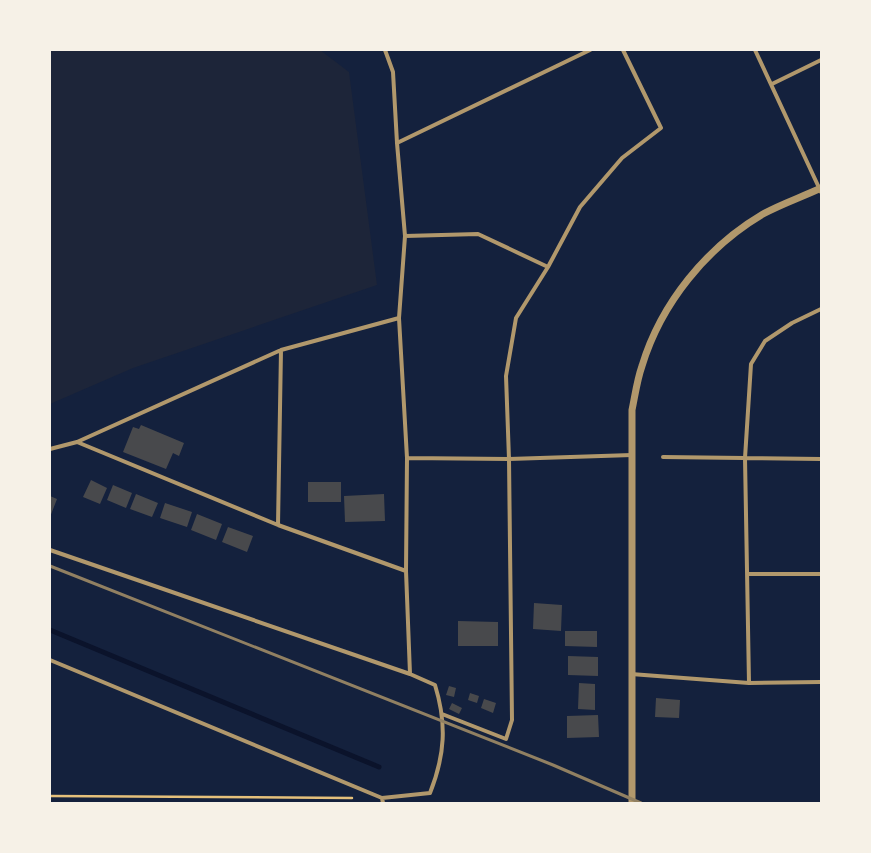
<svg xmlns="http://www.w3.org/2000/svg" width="871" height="853" viewBox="0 0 871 853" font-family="Mulish,sans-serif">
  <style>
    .green { fill: #1d2539 }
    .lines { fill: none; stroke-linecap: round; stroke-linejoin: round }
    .stream { stroke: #0b132b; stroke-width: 5 }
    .building { fill: #48494c }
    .path { stroke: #e5c07b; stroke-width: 2.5 }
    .minor { stroke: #b1986c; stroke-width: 4 }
    .tertiary { stroke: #b1986c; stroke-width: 7 }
    .rail { stroke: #918062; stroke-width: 3 }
  </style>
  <rect width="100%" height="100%" fill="#14213d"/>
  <path class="green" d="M50 50H320L349 72 377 285 133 368 50 404Z"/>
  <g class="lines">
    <path class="stream" d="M50 630 379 767"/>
  </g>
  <path class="building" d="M141 425 184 443 179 456 173 453 166 469 123 452 133 427 139 429Z
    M91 480 107 488 100 504 83 497Z
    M308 482H341V502H308Z
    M113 485 132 493 126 508 107 500Z
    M136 494 158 503 152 517 130 509Z
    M384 494 385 521 345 522 344 496Z
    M50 496 57 499 50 517Z
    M165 503 192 512 187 527 160 518Z
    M197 514 222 524 216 540 191 530Z
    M228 527 253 536 247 552 222 542Z
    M534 603 562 605 561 631 533 629Z
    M458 621 498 622V646H458Z
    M565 631H597V647L565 646Z
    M568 656 598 657V676L568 675Z
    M579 683 595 684V710L578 709Z
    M449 686 456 688 454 697 446 695Z
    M470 693 479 696 477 703 468 700Z
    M656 698 680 700 679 718 655 717Z
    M484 699 496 703 493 713 481 708Z
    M452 703 462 708 459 714 449 709Z
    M598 715 599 737 567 738V716Z"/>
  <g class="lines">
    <path class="path" d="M50 796 352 798"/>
    <path class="minor" d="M385 50 393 72 397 143 405 236 399 318 407 458 406 571 410 674
      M755 50 821 192
      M772 84 821 60
      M397 143 590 50
      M405 236 478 234 548 267
      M77 442 278 525 406 571
      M50 449 77 442 281 350 399 318
      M663 457 821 459
      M407 458 509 459 632 455
      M278 525 281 350
      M50 550 410 674 435 685C447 724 445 755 430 793L382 798
      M747 574H821
      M50 660 382 798 383 803
      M631 674 749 683 821 682
      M749 683 745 458 751 364 765 341 792 323 821 309
      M442 714 506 739 512 720 509 459 506 376 516 318 548 267 580 207 622 158 661 128 623 50"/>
    <path class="tertiary" d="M632 803V410C635 396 637 380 642 366 661 303 707 247 763 214 781 204 802 197 821 188"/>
    <path class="rail" d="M50 566 553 765 641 803"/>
  </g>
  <rect width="871" height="853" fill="none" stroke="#f6f1e7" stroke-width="102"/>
</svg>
